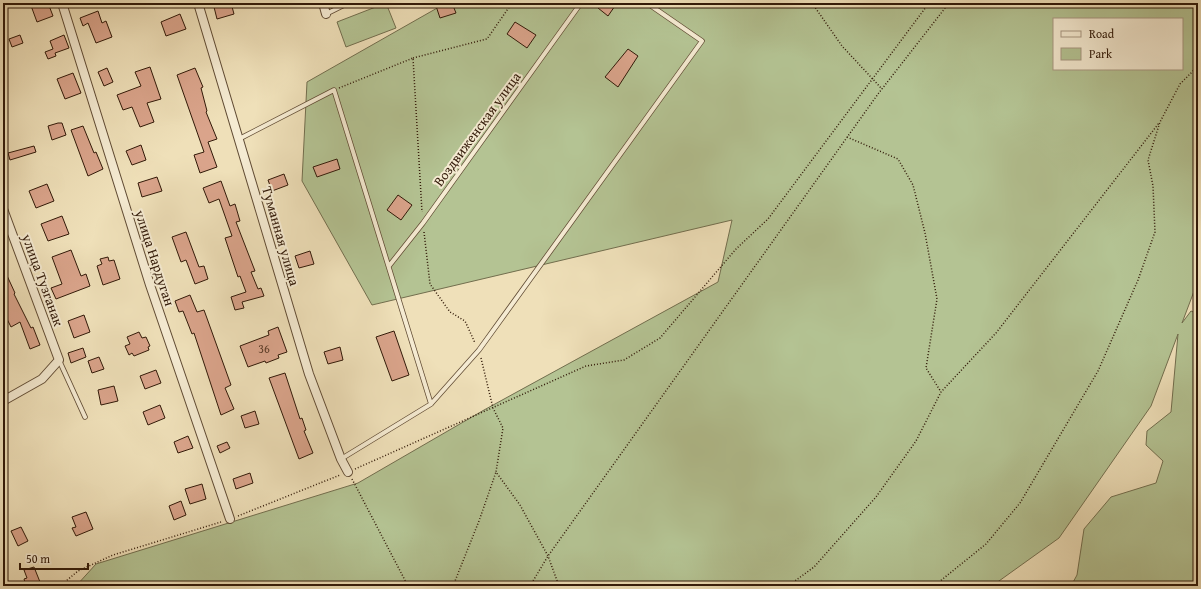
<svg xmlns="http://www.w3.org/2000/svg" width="1201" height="589" viewBox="0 0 1201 589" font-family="'Gentium Book Plus',serif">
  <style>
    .green { fill: #b4c393; stroke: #726e4e; fill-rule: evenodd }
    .building { fill: #daa48b; stroke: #311908 }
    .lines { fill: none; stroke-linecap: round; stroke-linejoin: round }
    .service-casing { stroke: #604b34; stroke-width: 5.5 }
    .minor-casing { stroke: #604b34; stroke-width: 10 }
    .path { stroke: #311908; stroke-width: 1.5; stroke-dasharray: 1 2; stroke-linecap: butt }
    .service { stroke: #f5ebd2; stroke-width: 4 }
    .minor { stroke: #f5ebd2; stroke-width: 8 }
    .labels { text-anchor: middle; stroke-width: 4; stroke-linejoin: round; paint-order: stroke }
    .number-label { font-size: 12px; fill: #5b3c29 }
    .street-label { font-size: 14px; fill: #311908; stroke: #f5ebd2 }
  </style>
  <rect width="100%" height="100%" fill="#efe0b9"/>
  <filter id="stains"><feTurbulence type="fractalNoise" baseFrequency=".005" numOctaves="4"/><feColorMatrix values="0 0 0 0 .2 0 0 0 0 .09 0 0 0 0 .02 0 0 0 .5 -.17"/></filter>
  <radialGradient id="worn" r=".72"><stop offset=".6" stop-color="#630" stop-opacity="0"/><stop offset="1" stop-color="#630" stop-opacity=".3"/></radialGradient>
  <path class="green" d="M386 3 396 28 346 47 337 22Z
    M446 3H1198V267L1196 286 1182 323 1191 311 1198 314V586H1071L1077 575 1084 529 1111 497 1156 483 1163 461 1146 445 1147 431 1171 412 1178 334 1151 406 1059 538 992 586H76L96 564 358 483 484 410 718 282 732 220 372 305 302 181 307 82ZM1054 19H1182V69H1054Z"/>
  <path class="building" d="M30 3H48L53 16 37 22Z
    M213 3H231L234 14 217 19Z
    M435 3H452L456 13 440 18Z
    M601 3H617L608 16 598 8Z
    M98 11 102 23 106 21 112 37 96 43 88 23 83 26 80 18Z
    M180 14 186 29 166 36 161 22Z
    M515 22 536 35 527 48 507 34Z
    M20 35 23 43 12 47 9 39Z
    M64 35 69 48 55 53 56 56 48 59 45 52 53 49 50 41Z
    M628 49 638 56 618 87 605 77Z
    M150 67 161 99 147 103 154 122 140 127 132 107 123 110 117 95 141 86 135 72Z
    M107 68 113 82 104 86 98 72Z
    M195 68 203 87 201 88 207 111 206 112 217 139 208 142 217 167 200 173 194 155 204 152 177 75Z
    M73 73 81 93 65 99 57 79Z
    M58 123H62L66 135 52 140 48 126Z
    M83 126 94 153 96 152 103 169 88 176 71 130Z
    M141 145 146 160 132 165 126 151Z
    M34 146 36 152 10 160 8 153Z
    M337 159 340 169 317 177 313 167Z
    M284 174 288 185 272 191 268 180Z
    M157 177 162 191 142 197 138 183Z
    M221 181 230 206 235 204 240 221 236 222 255 271 251 272 258 289 261 288 264 296 242 302 244 308 235 310 231 297 246 292 240 276 238 277 225 238 232 236 219 199 209 203 203 188Z
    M47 184 54 201 36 208 29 191Z
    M398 195 412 205 401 220 387 210Z
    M62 216 69 234 48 241 41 224Z
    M186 232 199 267 204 266 208 279 195 284 186 260 181 262 172 237Z
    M71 250 81 276 86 274 90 286 56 299 51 288 62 284 52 257Z
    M310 251 314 264 299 268 295 256Z
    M108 257 109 261 114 260 120 279 103 285 97 266 102 264 100 259Z
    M3 267 15 293 14 294 31 328 33 327 40 345 30 349 20 322 11 327 3 311Z
    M190 295 197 312 204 310 231 385 225 388 234 409 221 415 194 333 192 334 183 311 179 312 175 301Z
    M84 315 90 332 74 338 68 321Z
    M278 327 287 352 278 355 279 358 266 363 265 361 248 367 240 346 269 335 268 331Z
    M394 331 409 375 392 381 376 337Z
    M139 332 142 338 146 337 150 346 148 347 149 350 134 356 132 353 129 355 125 346 130 344 127 337Z
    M340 347 343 360 328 364 324 352Z
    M83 348 86 357 71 363 68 353Z
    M99 357 104 369 92 373 88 361Z
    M156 370 161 383 145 389 140 376Z
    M285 373 300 419 302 418 306 430 304 431 313 453 299 459 269 378Z
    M114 386 118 401 101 405 98 390Z
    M160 405 165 418 148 425 143 412Z
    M255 411 259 424 245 428 241 416Z
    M188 436 193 448 178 453 174 442Z
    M227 442 230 448 220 453 217 446Z
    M250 473 253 483 236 489 233 479Z
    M202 484 206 499 190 504 185 489Z
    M181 501 186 515 174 520 169 506Z
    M86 512 93 529 76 536 72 528 76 527 72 517Z
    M21 527 28 541 18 546 11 531Z
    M34 567 40 582 26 586 24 579 27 578 24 570Z"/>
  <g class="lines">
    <g class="service-casing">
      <path id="service" d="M326 14 348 3
        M239 139 334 90 431 404 341 459
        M389 266 423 223 581 3
        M59 360 85 417
        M431 404 479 350 702 41 647 3
        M3 565 4 564"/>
    </g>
    <g class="minor-casing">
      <path id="minor" d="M62 3 150 285 230 519
        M198 3 309 374 341 459 348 472
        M323 3 326 14
        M3 209 59 360 42 379 3 401"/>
    </g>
    <path class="path" d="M812 3 842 46 882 89
      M413 58 487 39 512 3
      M339 88 413 58 422 212
      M847 137 898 159 913 185 925 233 937 299 926 368 941 392
      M424 232 430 284 450 312 465 321 475 343
      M481 358 493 408 503 428 496 472 520 505 548 556 559 586
      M355 469 586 366 624 360 660 338 736 249 768 219 929 3
      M352 479 408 586
      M238 516 340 475
      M60 586 78 571 113 555 221 522
      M453 586 479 521 496 472
      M530 586 548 556 878 94 949 3
      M788 586 814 567 876 497 916 441 941 392 996 333 1159 123
      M934 586 986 544 1020 503 1098 371 1138 280 1155 232 1153 186 1148 160 1160 122 1180 84 1198 66"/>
    <use href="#service" class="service"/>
    <use href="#minor" class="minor"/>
  </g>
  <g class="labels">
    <g class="number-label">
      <text x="264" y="353">36</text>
    </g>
    <g class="street-label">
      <text transform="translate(477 129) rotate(-54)" y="5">Воздвиженская улица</text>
      <text transform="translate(281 236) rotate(74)" y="5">Туманная улица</text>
      <text transform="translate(155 258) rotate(72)" y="5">улица Нардуган</text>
      <text transform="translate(43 280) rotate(70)" y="5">улица Тузганак</text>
    </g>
  </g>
  <rect width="1201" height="589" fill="none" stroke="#efe0b9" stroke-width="16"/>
  <rect x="4" y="4" width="1193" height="581" fill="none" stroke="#311908" stroke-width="2"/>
  <rect x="8" y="8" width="1185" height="573" fill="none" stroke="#311908"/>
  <rect x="1053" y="18" width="130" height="52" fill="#f5ebd2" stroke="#a79781"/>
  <rect x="1061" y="31" width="20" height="6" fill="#f5ebd2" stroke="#a79781"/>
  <text x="1089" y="38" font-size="12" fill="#311908">Road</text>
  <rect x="1061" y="48" width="20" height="12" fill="#b4c393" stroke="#a79781"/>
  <text x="1089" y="58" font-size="12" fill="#311908">Park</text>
  <path d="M20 563v6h68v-6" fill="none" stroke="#311908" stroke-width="2"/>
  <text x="26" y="563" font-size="12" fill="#311908" stroke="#f5ebd2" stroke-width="3" paint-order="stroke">50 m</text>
  <rect width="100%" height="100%" filter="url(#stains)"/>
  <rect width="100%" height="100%" fill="url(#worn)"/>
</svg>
